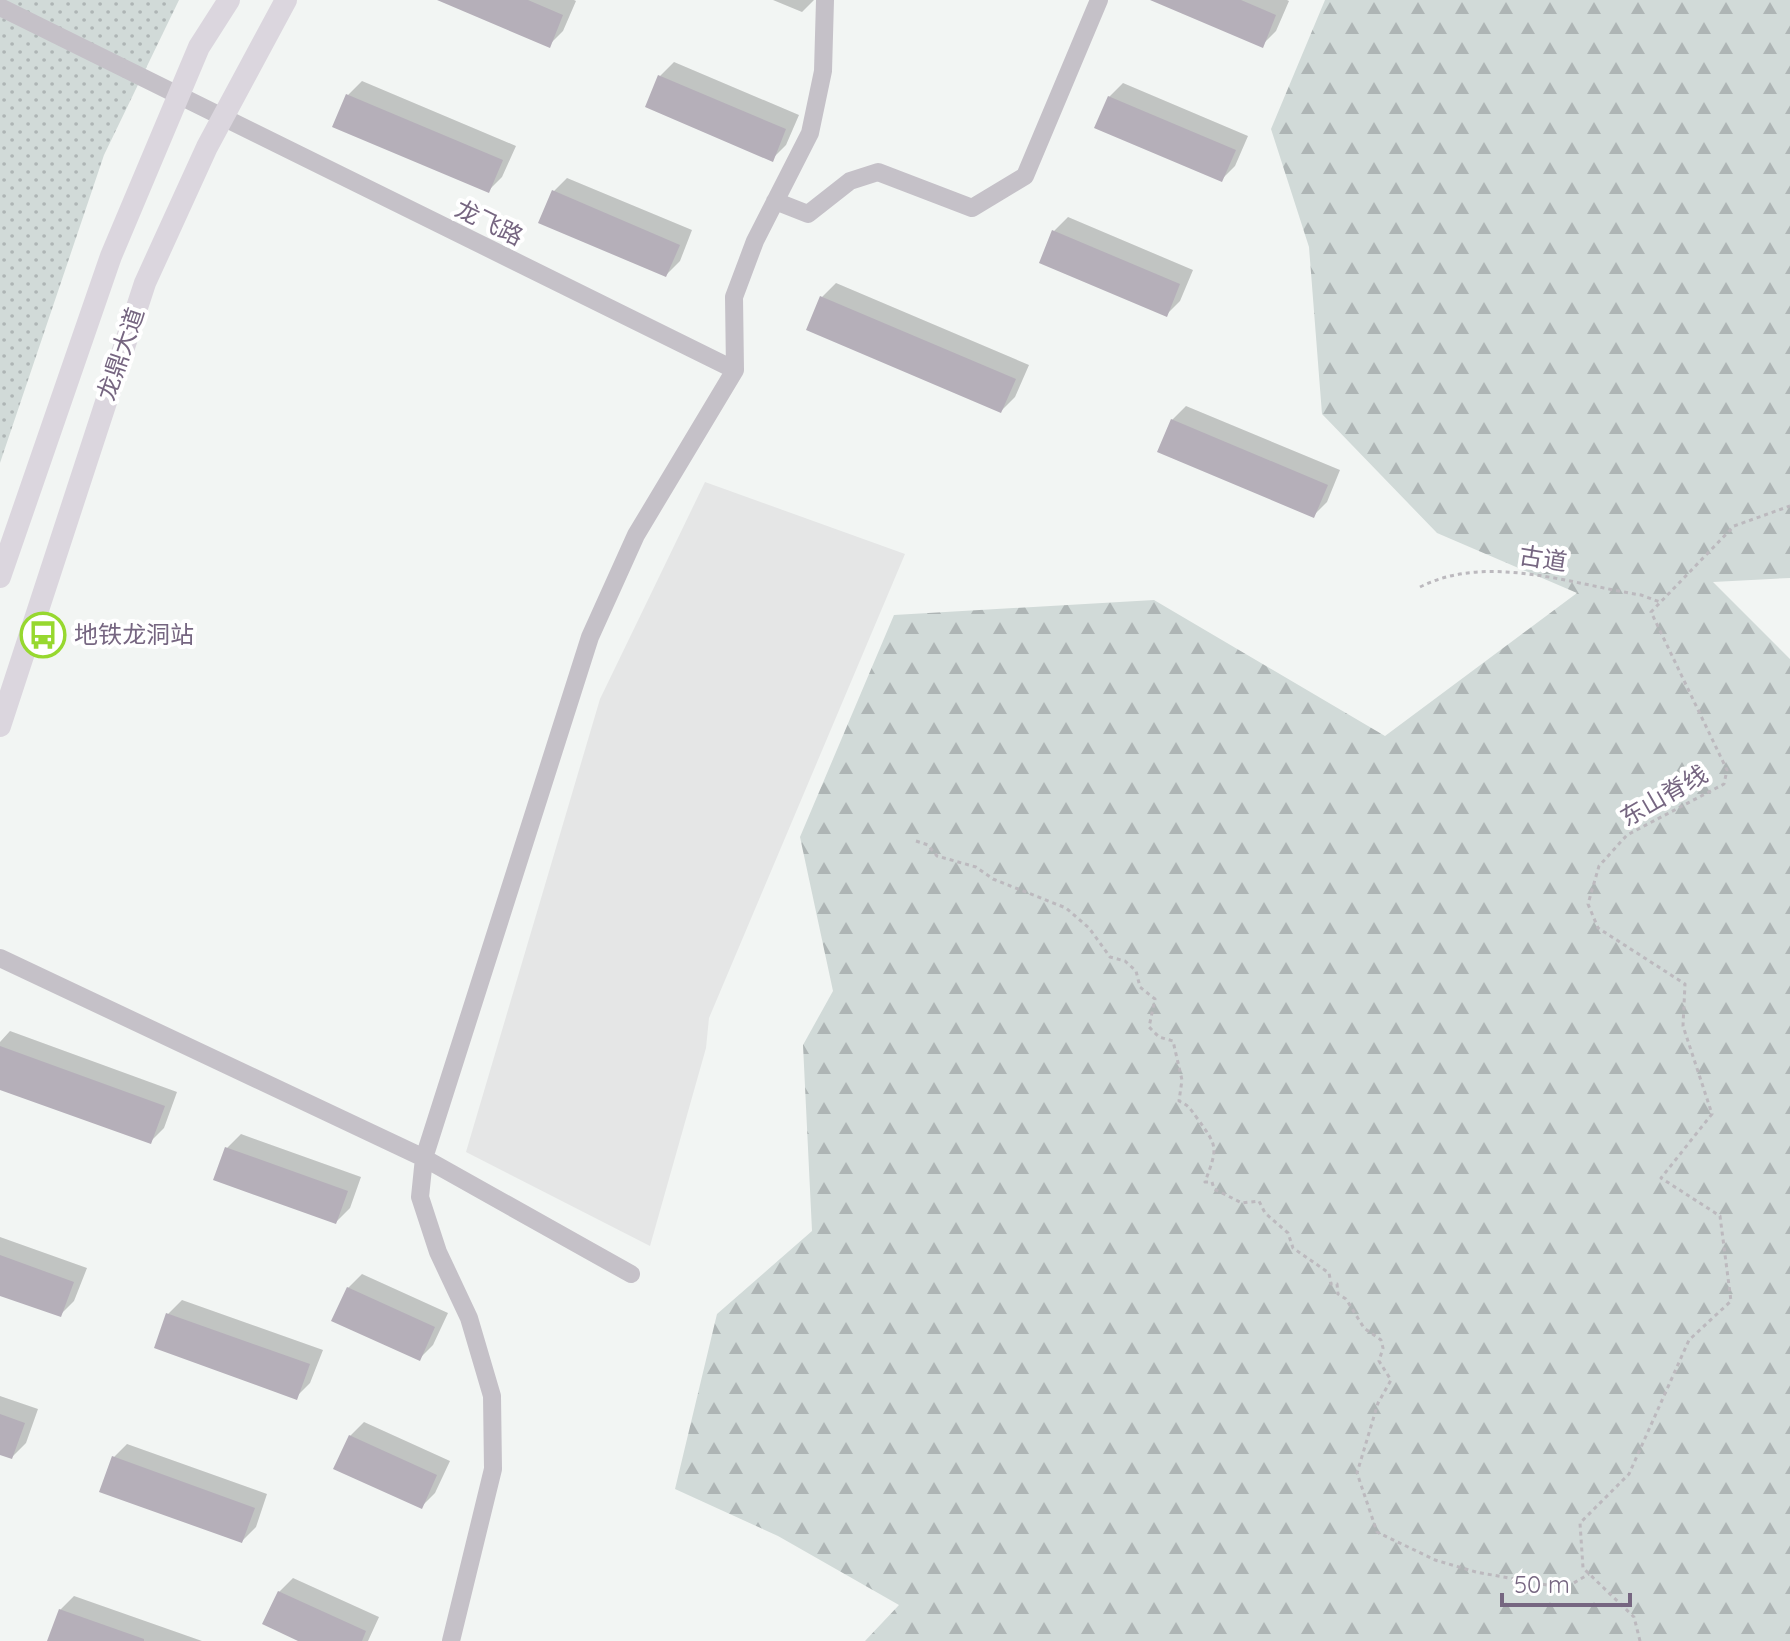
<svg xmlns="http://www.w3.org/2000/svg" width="1790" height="1641" viewBox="0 0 1790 1641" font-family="Quicksand,'Noto Sans SC',sans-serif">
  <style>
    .built { fill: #e5e6e6 }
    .forest { fill: url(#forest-firs) }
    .park { fill: url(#park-dots) }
    .shadow { fill: #0003 }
    .building { fill: #b5afb9 }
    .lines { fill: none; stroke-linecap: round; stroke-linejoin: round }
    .path { stroke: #bcb9be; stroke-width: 3; stroke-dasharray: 4 4; stroke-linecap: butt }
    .minor { stroke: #c5c1c8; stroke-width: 18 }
    .major { stroke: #dbd6de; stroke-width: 22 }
    .labels { text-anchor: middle; stroke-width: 8; stroke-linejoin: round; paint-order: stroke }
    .street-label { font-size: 24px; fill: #766681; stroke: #fff }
    .poi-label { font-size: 24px; fill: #766681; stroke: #fff; text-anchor: start }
  </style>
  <defs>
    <pattern id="forest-firs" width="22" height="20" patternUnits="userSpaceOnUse" patternTransform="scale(2)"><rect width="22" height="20" fill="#d1dad8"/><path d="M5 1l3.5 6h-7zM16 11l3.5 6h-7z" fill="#aeb5b5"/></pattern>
    <pattern id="park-dots" width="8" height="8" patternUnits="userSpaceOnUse" patternTransform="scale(2)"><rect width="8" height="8" fill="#d1dad8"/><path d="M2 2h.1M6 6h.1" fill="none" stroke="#aeb5b5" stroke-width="1.8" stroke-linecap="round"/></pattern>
  </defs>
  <rect width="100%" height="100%" fill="#f2f5f3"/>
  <path class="built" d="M705 482 905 554 709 1018 706 1048 650 1246 466 1152 600 699Z"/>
  <path class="forest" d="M1325 0H1790V578L1713 582 1790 659V1641H865L899 1605 778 1536 675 1489 717 1314 812 1231 803 1045 833 991 800 837 894 615 1154 600 1385 736 1577 593 1437 533 1322 414 1309 247 1271 129Z"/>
  <path class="park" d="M0 0H179L104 155 0 463Z"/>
  <path class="shadow" d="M442 0H574L576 1 563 31 549 45Z
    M773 0H814L802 12Z
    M1155 0H1287L1289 1 1276 31 1262 45Z
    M674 62 799 115 786 145 772 159 660 76Z
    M362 81 516 146 502 177 488 191 348 95Z
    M1123 83 1248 136 1235 166 1221 180 1109 97Z
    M567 178 692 230 680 261 666 275 553 192Z
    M1068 217 1193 270 1180 301 1166 315 1054 231Z
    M836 283 1029 365 1015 397 1001 411 822 297Z
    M1186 406 1340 470 1327 502 1313 516 1172 420Z
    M10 1031 177 1092 164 1128 150 1142 0 1088V1042Z
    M241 1134 361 1177 350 1208 336 1222 227 1148Z
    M0 1237 87 1268 74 1301 60 1315 0 1294Z
    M362 1274 448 1313 433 1345 419 1359 348 1288Z
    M182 1300 323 1350 310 1383 296 1397 168 1314Z
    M0 1396 38 1409 26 1443 12 1457 0 1453Z
    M364 1422 450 1461 435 1493 421 1507 350 1436Z
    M127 1444 267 1494 256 1527 242 1541 113 1458Z
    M293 1578 379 1617 368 1641H303L279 1592Z
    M74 1596 202 1641H49L60 1610Z"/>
  <path class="building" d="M437 0H528L563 15 550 48Z
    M1150 0H1241L1276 15 1263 48Z
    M658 75 786 129 773 162 645 107Z
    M346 94 503 160 489 193 332 127Z
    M1108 96 1236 150 1222 182 1094 128Z
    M552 190 680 245 666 277 538 223Z
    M1052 230 1180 284 1167 317 1039 263Z
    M820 296 1016 379 1001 413 806 330Z
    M1171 419 1328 485 1314 518 1157 452Z
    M0 1046 165 1106 151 1144 0 1090Z
    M225 1147 348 1191 336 1224 213 1180Z
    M0 1255 74 1282 61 1317 0 1296Z
    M347 1287 435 1327 420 1361 331 1321Z
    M166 1313 310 1364 297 1400 154 1348Z
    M0 1414 25 1423 12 1459 0 1455Z
    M349 1435 437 1475 422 1509 333 1469Z
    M112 1456 255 1508 242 1543 99 1492Z
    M278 1591 366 1631 362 1641H298L262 1624Z
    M59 1609 144 1639V1641H47Z"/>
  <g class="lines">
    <path class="path" d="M1420 587C1487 553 1571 584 1641 595L1660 602
      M916 841 928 845 937 856 976 867 993 879 1066 908 1089 928 1110 957 1125 961 1136 971 1140 987 1155 999 1149 1027 1159 1037 1173 1041 1182 1080 1179 1101C1190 1106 1190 1109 1197 1118 1218 1147 1218 1147 1205 1182H1212L1214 1189 1242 1203 1259 1201 1265 1213 1288 1233 1293 1248 1329 1273 1331 1284H1337L1338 1294 1346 1299 1364 1328 1381 1340 1383 1348 1379 1361 1391 1380 1378 1403 1357 1473 1377 1532 1435 1560 1476 1572 1558 1587 1572 1584 1589 1574
      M1640 1641 1634 1617 1583 1568 1580 1523 1629 1474 1689 1340 1731 1301 1720 1216 1661 1178 1712 1114 1683 1026 1685 984 1598 928 1588 904 1599 866 1627 835 1724 784 1727 770 1651 612 1734 526 1790 506"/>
    <path class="minor" d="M0 7 735 370
      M775 201 808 214 850 181 878 172 972 208 1025 176 1099 0
      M0 958 424 1158 420 1197 438 1252 469 1318 492 1396 493 1469 451 1641
      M631 1274 424 1158 590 637 636 535 735 370 734 297 755 241 810 133 823 71 825 0"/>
    <path class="major" d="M0 577 111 256 199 47 229 0
      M0 726 145 283 207 147 286 0"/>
  </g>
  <defs>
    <g id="bus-ring" transform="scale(2.3)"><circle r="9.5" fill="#fff" stroke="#97d82f" stroke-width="1.5"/><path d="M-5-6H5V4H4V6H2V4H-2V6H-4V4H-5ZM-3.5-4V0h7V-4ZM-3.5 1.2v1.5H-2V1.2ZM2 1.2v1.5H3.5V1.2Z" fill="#97d82f"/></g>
  </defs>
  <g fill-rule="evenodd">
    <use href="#bus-ring" x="43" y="635"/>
  </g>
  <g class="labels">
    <g class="street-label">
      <text transform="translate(489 223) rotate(26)" y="8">龙飞路</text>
      <text transform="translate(121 354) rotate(-71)" y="8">龙鼎大道</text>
      <text transform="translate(1543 559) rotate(9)" y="8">古道</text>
      <text transform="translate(1664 796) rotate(-30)" y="8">东山脊线</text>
    </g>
    <g class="poi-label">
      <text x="74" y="643">地铁龙洞站</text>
    </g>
  </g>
  <path d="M1502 1593v12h128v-12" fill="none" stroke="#766681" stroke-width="4"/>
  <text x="1514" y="1593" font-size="24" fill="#766681" stroke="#ffffff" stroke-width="6" paint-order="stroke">50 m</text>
</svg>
